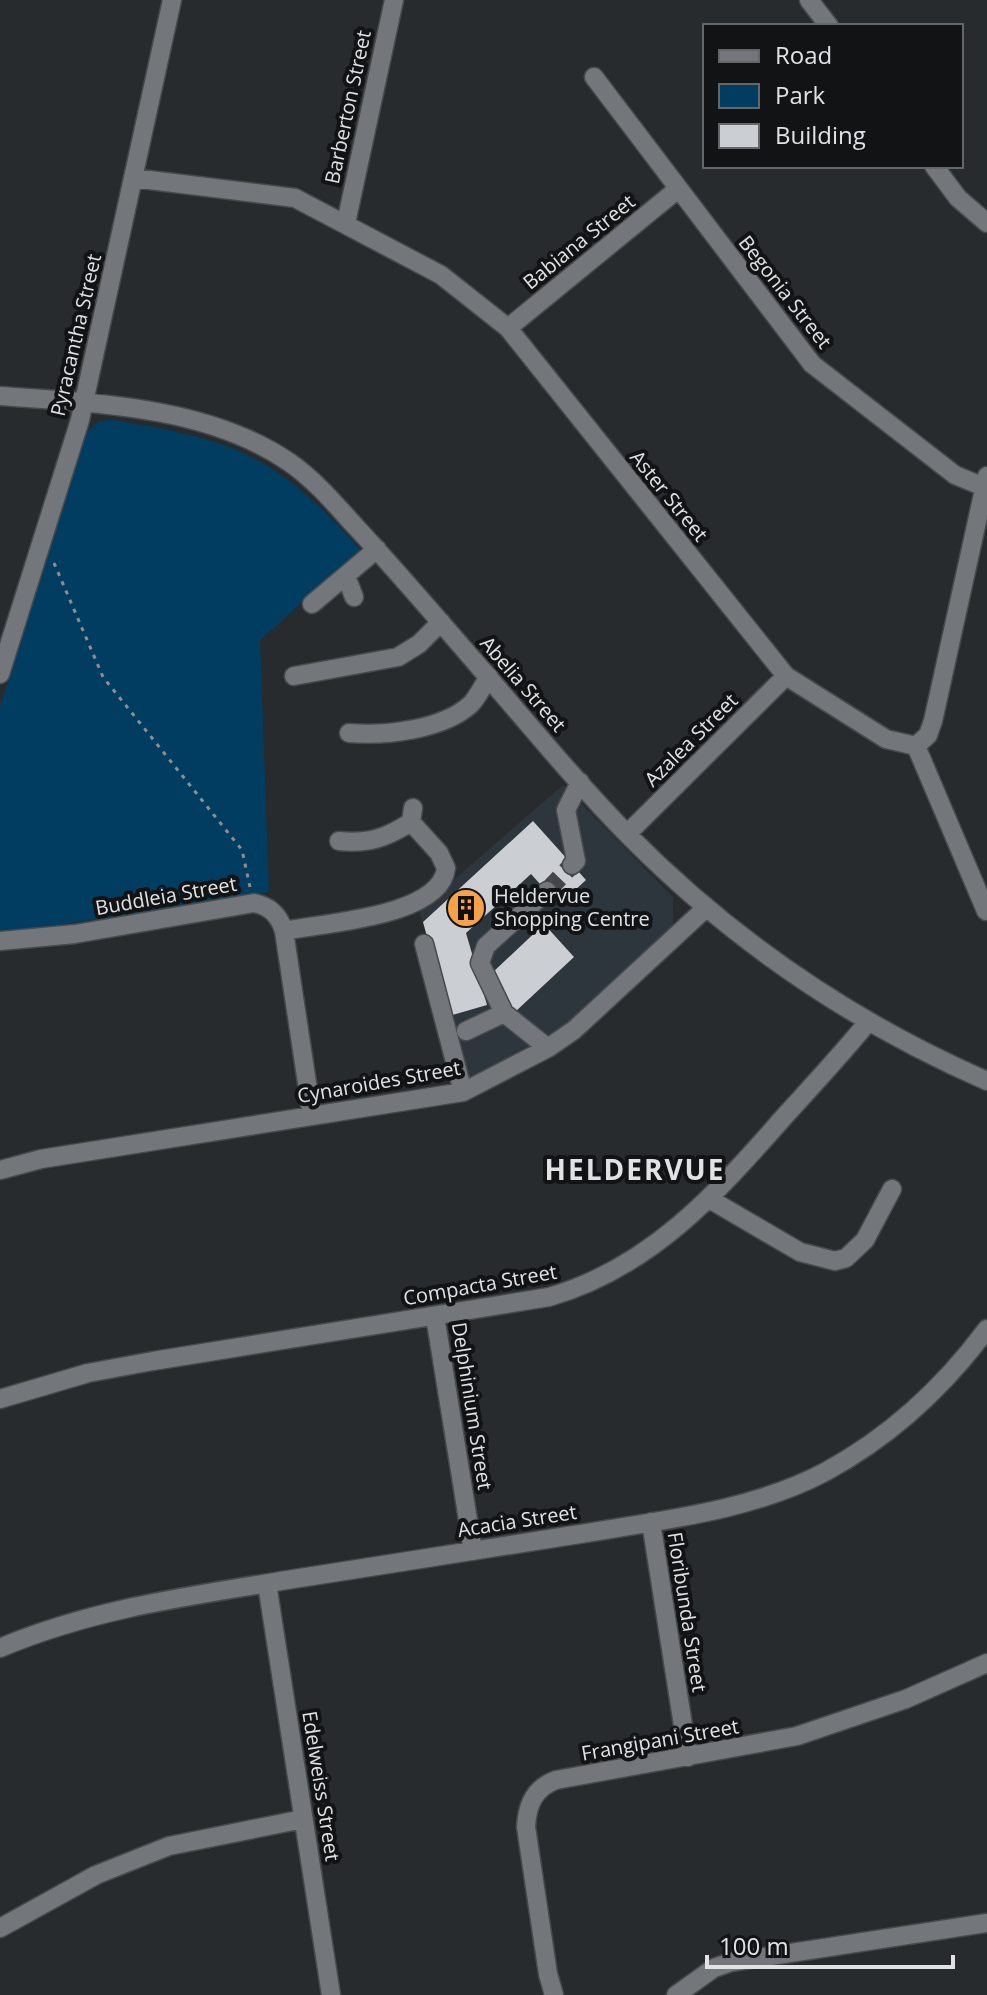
<svg xmlns="http://www.w3.org/2000/svg" width="987" height="1995" viewBox="0 0 987 1995" font-family="'Open Sans',sans-serif">
  <style>
    .built { fill: #2d353d }
    .green { fill: #013d61 }
    .building { fill: #cbcfd3 }
    .lines { fill: none; stroke-linecap: round; stroke-linejoin: round }
    .minor-tunnel { stroke: #444649; stroke-width: 18; stroke-dasharray: 18 9; stroke-linecap: butt }
    .minor-casing { stroke: #464a4c; stroke-width: 21 }
    .path { stroke: #8d8f92; stroke-width: 3; stroke-dasharray: 4 6; stroke-linecap: butt }
    .minor { stroke: #73777b; stroke-width: 18 }
    .labels { text-anchor: middle; stroke-width: 8; stroke-linejoin: round; paint-order: stroke }
    .street-label { font-size: 20px; fill: #e0e2e4; stroke: #121315 }
    .poi-label { font-size: 20px; fill: #e0e2e4; stroke: #121315; text-anchor: start }
    .district-label { font-size: 28px; font-weight: bold; letter-spacing: 2px; fill: #e0e2e4; stroke: #121315 }
  </style>
  <rect width="100%" height="100%" fill="#282b2e"/>
  <path class="built" d="M563 785 673 897V927L558 1031 468 1079 419 910Z"/>
  <path class="green" d="M113 420C237 440 275 455 361 550L260 640 269 892 0 934V707L85 434 99 421Z"/>
  <path class="building" d="M533 821 586 880 559 905 531 874 466 933 487 1005 449 1016 423 922Z
    M544 924 574 957 515 1012 492 973Z"/>
  <g class="lines">
    <path class="minor-tunnel" d="M547 891 572 865"/>
    <g class="minor-casing">
      <path id="minor" d="M809 0 829 26
        M594 77 812 364 955 475 984 487
        M934 166 958 198 987 223
        M133 178 295 198 441 275 508 328 786 676 886 739 916 746
        M346 223 394 0
        M508 328 678 189
        M0 396C95 403 207 406 289 462 315 480 335 504 356 527 397 571 436 617 476 663 526 721 575 781 629 836 732 940 852 1022 987 1081
        M346 576 354 597
        M312 604 377 549
        M0 674 80 420 172 0
        M294 676 398 657 419 644 441 622
        M349 733C385 736 443 730 471 704 478 697 483 685 489 677
        M916 746 928 735 933 721 987 476
        M916 746 986 911
        M627 834 786 676
        M339 841C369 844 386 838 411 822
        M572 865 576 861 566 810 580 782
        M547 891 486 946 480 963 504 1013 548 1048
        M284 931C322 923 441 917 446 868L439 853 411 822 413 808
        M0 941 75 934 254 903C270 906 279 915 284 931L312 1116
        M424 944 463 1092
        M466 1031 504 1013
        M0 1170 41 1159 463 1092 548 1048 574 1030 706 908
        M711 1200 800 1252 835 1261 846 1258 865 1240 892 1189
        M435 1316 473 1551
        M0 1399 88 1373 153 1361 549 1297C650 1268 716 1194 783 1118 812 1086 841 1055 868 1022
        M651 1522 688 1757
        M267 1584 331 1995
        M0 1648C92 1609 189 1596 287 1580 385 1565 482 1549 580 1534 662 1520 751 1511 825 1472 890 1437 943 1388 987 1329
        M0 1928 96 1875 169 1846 303 1819
        M554 1995 548 1974 526 1827C527 1805 534 1788 556 1780L797 1736 906 1699 987 1663
        M676 1995 714 1968 731 1962 987 1923"/>
    </g>
    <path class="path" d="M54 563 103 677 242 850 250 887"/>
    <use href="#minor" class="minor"/>
  </g>
  <defs>
    <g id="building-disc" transform="scale(2)"><circle r="9.5" fill="#f7a148" stroke="#121315"/><path d="M-4-6H4V6H1V3H-1V6H-4ZM-2.5-4.3h1.7v1.8h-1.7ZM.8-4.3h1.7v1.8H.8ZM-2.5-1h1.7V.8h-1.7ZM.8-1h1.7V.8H.8Z" fill="#111"/></g>
  </defs>
  <g fill-rule="evenodd">
    <use href="#building-disc" x="466" y="908"/>
  </g>
  <g class="labels">
    <g class="street-label">
      <text transform="translate(348 107) rotate(-78)" y="7">Barberton Street</text>
      <text transform="translate(579 242) rotate(-39)" y="7">Babiana Street</text>
      <text transform="translate(785 292) rotate(52)" y="7">Begonia Street</text>
      <text transform="translate(76 335) rotate(-77)" y="7">Pyracantha Street</text>
      <text transform="translate(669 496) rotate(51)" y="7">Aster Street</text>
      <text transform="translate(523 684) rotate(49)" y="7">Abelia Street</text>
      <text transform="translate(691 740) rotate(-45)" y="7">Azalea Street</text>
      <text transform="translate(166 896) rotate(-10)" y="7">Buddleia Street</text>
      <text transform="translate(379 1082) rotate(-10)" y="7">Cynaroides Street</text>
      <text transform="translate(480 1285) rotate(-10)" y="7">Compacta Street</text>
      <text transform="translate(472 1406) rotate(81)" y="7">Delphinium Street</text>
      <text transform="translate(517 1521) rotate(-9)" y="7">Acacia Street</text>
      <text transform="translate(687 1612) rotate(81)" y="7">Floribunda Street</text>
      <text transform="translate(660 1740) rotate(-10)" y="7">Frangipani Street</text>
      <text transform="translate(321 1786) rotate(81)" y="7">Edelweiss Street</text>
    </g>
    <g class="poi-label">
      <text x="494" y="903">Heldervue<tspan x="494" dy="23">Shopping Centre</tspan></text>
    </g>
    <g class="district-label">
      <text x="635" y="1180">HELDERVUE</text>
    </g>
  </g>
  <rect x="703" y="24" width="260" height="144" fill="#121315" stroke="#646668" stroke-width="2"/>
  <rect x="719" y="50" width="40" height="12" fill="#73777b" stroke="#646668" stroke-width="2"/>
  <text x="775" y="64" font-size="24" fill="#e0e2e4">Road</text>
  <rect x="719" y="84" width="40" height="24" fill="#013d61" stroke="#646668" stroke-width="2"/>
  <text x="775" y="104" font-size="24" fill="#e0e2e4">Park</text>
  <rect x="719" y="124" width="40" height="24" fill="#cbcfd3" stroke="#646668" stroke-width="2"/>
  <text x="775" y="144" font-size="24" fill="#e0e2e4">Building</text>
  <path d="M707 1955v12h246v-12" fill="none" stroke="#e0e2e4" stroke-width="4"/>
  <text x="719" y="1955" font-size="24" fill="#e0e2e4" stroke="#121315" stroke-width="6" paint-order="stroke">100 m</text>
</svg>
